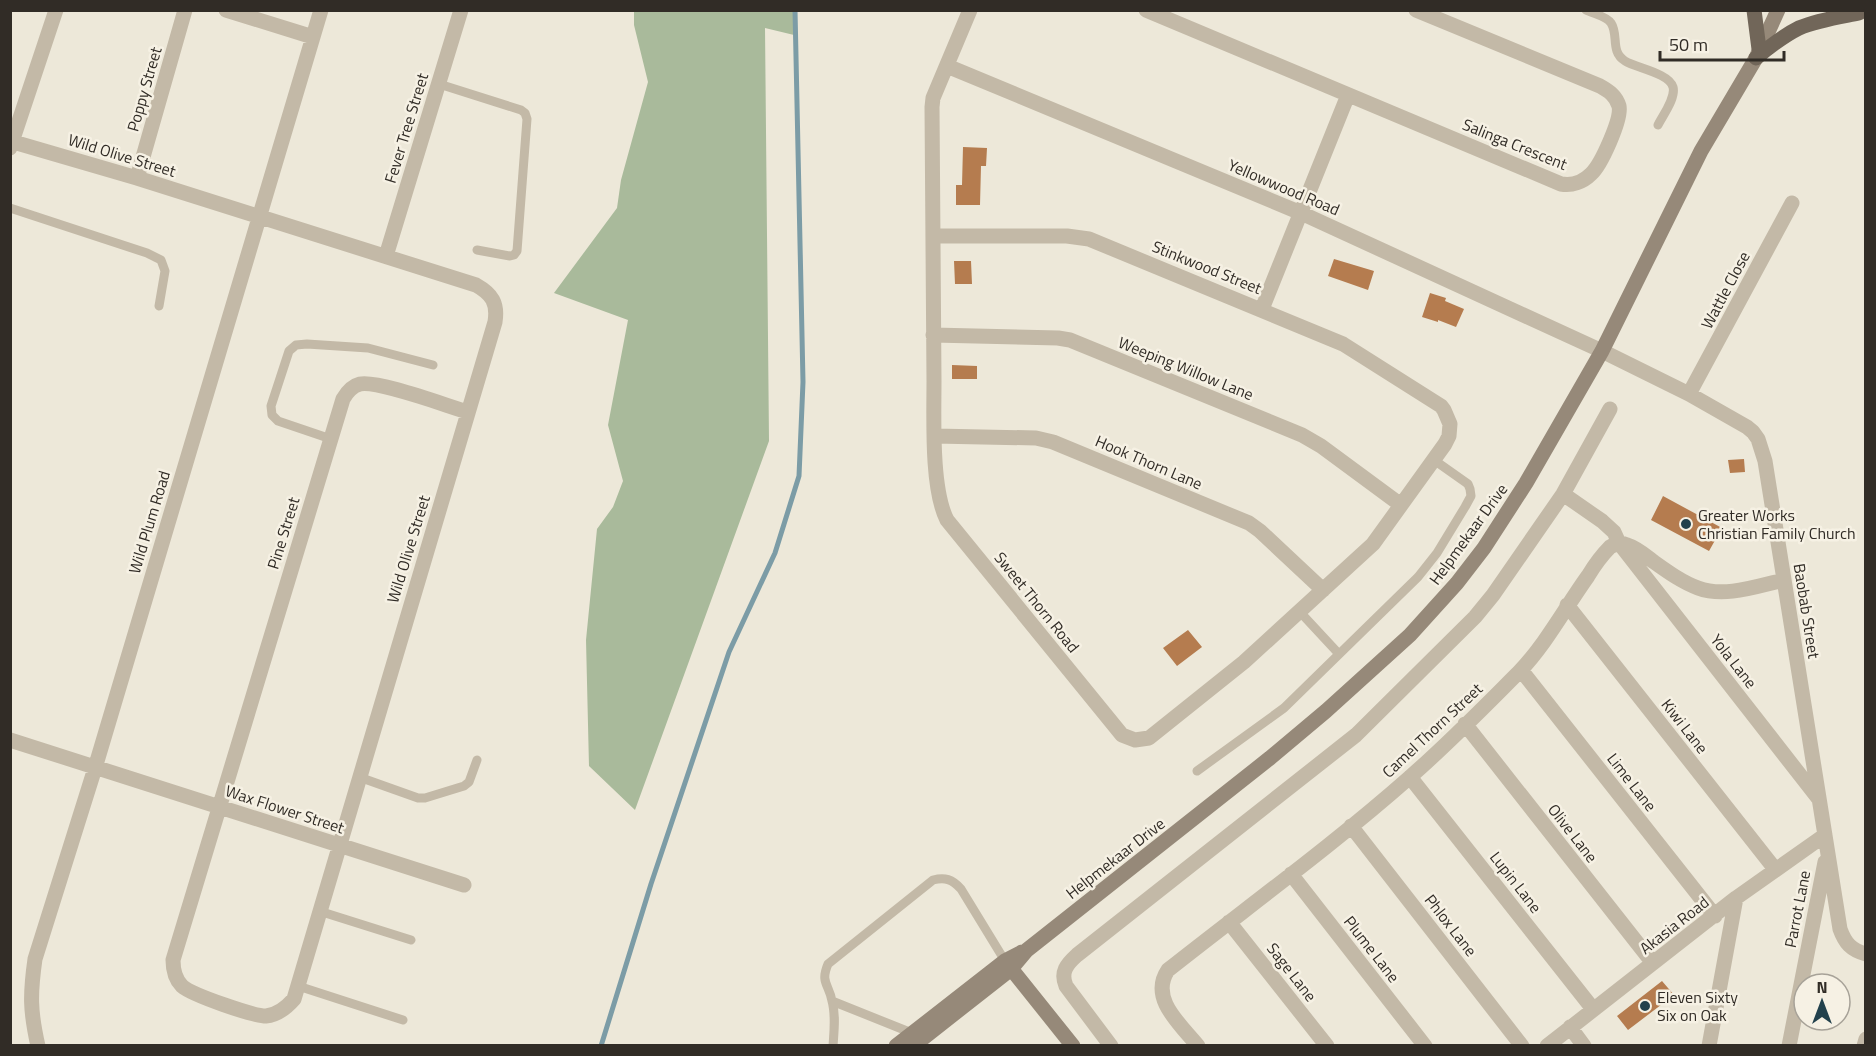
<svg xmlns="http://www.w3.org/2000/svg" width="1876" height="1056" viewBox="0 0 1876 1056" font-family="'Titillium Web',sans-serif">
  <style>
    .green { fill: #a9ba9b }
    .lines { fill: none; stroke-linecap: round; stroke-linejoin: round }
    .stream { stroke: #7c9ca6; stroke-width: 5 }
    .building { fill: #b57c4f }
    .lane { stroke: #c3b9a7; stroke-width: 9 }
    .street { stroke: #c3b9a7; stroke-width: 15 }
    .secondary { stroke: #968979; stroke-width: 15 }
    .primary { stroke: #716659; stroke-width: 15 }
    .poi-dot { fill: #22414c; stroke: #f6f1e4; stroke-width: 2 }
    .labels { text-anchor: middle; stroke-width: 5; stroke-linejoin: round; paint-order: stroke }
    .street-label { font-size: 16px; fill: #312c26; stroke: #f6f1e4 }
    .poi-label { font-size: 16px; fill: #312c26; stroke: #f6f1e4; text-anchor: start }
  </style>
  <rect width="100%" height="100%" fill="#ede8d9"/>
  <path class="green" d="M634 11H795L794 35 765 28 769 441 635 810 589 766 586 640 597 529 613 507 623 481 608 425 628 320 554 293 617 208 621 180 648 82 634 25Z"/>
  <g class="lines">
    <path class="stream" d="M601 1046 651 884 729 652 775 553 799 476 803 382 795 10"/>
  </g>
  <path class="building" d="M963 147 987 148 986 166H981L980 205H956V185H962Z
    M1334 259 1374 271 1368 290 1328 276Z
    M954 261H971L972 284H955Z
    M1430 293 1446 298 1445 301 1464 309 1456 327 1438 320V322L1422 317Z
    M952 365 977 366V379H952Z
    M1744 459 1745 472 1730 473 1728 460Z
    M1663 496 1722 528 1709 551 1651 520Z
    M1188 630 1202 647 1177 666 1163 648Z
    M1662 981 1674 995 1628 1030 1617 1016Z"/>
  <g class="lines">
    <path class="lane" d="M1586 10C1594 14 1606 16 1611 23 1619 35 1610 52 1625 61 1636 68 1669 73 1673 87 1676 98 1663 115 1658 125
      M439 84 521 110 525 113 527 119 517 251 514 255 510 256 477 250
      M10 208 147 253 161 260 165 271 159 306
      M331 439 278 421 272 415 271 406 289 351 296 345 307 344 368 348 433 365
      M1300 612 1339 654
      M1197 771 1284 708 1418 577 1437 553 1465 507 1471 496 1470 489 1468 484 1434 460
      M359 777 418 798H425L464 786 469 782 477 760
      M319 911 411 940
      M298 986 403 1020
      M832 1001 912 1033
      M833 1046C834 1031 836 1015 832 1001 829 984 820 983 828 964L933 880C945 877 952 879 961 889L1005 961"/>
    <path class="street" d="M226 10 313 37
      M1146 10 1561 184C1572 186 1583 182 1591 174 1601 165 1622 119 1619 106 1616 96 1609 91 1600 86L1416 10
      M947 66 1301 213 1602 351 1689 394 1747 427 1753 432 1758 439 1765 461 1840 929C1845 943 1851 950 1866 954
      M10 141 137 178 476 285C492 294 498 303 495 322L294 999C287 1007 278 1015 266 1016 253 1016 192 995 182 986 175 979 173 970 173 960L343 399C347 392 352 386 360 384 378 380 447 406 468 412
      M10 148 56 10
      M137 178 185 10
      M933 236H1067L1089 239 1343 344 1441 406 1444 410 1450 424 1449 436 1445 444 1373 544 1244 662 1149 738 1135 740 1122 735 947 520C931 489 934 418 934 381 933 289 933 198 932 107L933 98 970 10
      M386 256 461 10
      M1262 309 1348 95
      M933 335 1058 338 1070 340 1302 435 1321 446 1401 505
      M1689 394 1792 203
      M935 436 1036 438 1053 442 1249 523 1260 531 1323 590
      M1563 494 1602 521 1614 532 1619 543 1818 798
      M1567 605 1775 869
      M1521 670 1715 916
      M1465 724 1653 963
      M10 740 464 885
      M1410 777 1593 1009
      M1351 826 1522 1046
      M1291 874 1425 1046
      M1229 922 1327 1046
      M1570 1027 1584 1046
      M38 1046C30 1011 30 994 35 959L95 768 321 10
      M1111 1046 1066 986C1060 972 1067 964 1077 955L1356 735 1475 617 1493 595 1563 494 1610 409
      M1198 1046C1180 1024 1149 998 1168 970 1249 906 1333 845 1410 777 1448 744 1483 708 1519 672 1546 644 1565 608 1588 576 1594 566 1601 556 1610 547 1615 544 1621 542 1627 545 1637 548 1646 556 1654 562 1668 572 1682 582 1698 588 1725 598 1757 586 1784 580
      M1547 1046 1736 898 1825 835
      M1709 1046 1736 898
      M1789 1046 1825 862
      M1864 1046 1866 1039"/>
    <path class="secondary" d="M1005 961 1073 1046
      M896 1046 1005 961 1022 952
      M913 1046 1011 969 1027 950 1270 758 1326 711 1410 635 1457 583 1484 548 1526 483 1602 351 1701 151 1756 58 1778 10"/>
    <path class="primary" d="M1754 10 1759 49
      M1756 58C1769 47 1783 36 1799 28 1818 20 1839 17 1859 13"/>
  </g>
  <g class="poi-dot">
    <circle cx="1686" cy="524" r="6"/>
    <circle cx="1645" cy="1006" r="6"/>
  </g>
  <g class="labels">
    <g class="street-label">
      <text transform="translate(144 89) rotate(-74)" y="6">Poppy Street</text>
      <text transform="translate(406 128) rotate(-73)" y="6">Fever Tree Street</text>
      <text transform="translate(1515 144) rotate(22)" y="6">Salinga Crescent</text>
      <text transform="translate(122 155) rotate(17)" y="6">Wild Olive Street</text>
      <text transform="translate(1284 187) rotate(23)" y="6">Yellowwood Road</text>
      <text transform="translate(1207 267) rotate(22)" y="6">Stinkwood Street</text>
      <text transform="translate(1725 290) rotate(-62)" y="6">Wattle Close</text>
      <text transform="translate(1186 368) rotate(22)" y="6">Weeping Willow Lane</text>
      <text transform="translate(1149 462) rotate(23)" y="6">Hook Thorn Lane</text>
      <text transform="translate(149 522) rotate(-73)" y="6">Wild Plum Road</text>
      <text transform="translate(283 533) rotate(-73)" y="6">Pine Street</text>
      <text transform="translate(1468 534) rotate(-54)" y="6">Helpmekaar Drive</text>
      <text transform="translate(408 549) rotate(-73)" y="6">Wild Olive Street</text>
      <text transform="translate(1037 602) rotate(51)" y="6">Sweet Thorn Road</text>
      <text transform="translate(1807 611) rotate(81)" y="6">Baobab Street</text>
      <text transform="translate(1734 661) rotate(52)" y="6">Yola Lane</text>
      <text transform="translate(1685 726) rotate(52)" y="6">Kiwi Lane</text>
      <text transform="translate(1432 730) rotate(-43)" y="6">Camel Thorn Street</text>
      <text transform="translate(1632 782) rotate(52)" y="6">Lime Lane</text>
      <text transform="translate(285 809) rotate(18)" y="6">Wax Flower Street</text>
      <text transform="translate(1573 833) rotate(52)" y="6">Olive Lane</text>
      <text transform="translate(1115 858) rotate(-38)" y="6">Helpmekaar Drive</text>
      <text transform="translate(1516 882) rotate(52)" y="6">Lupin Lane</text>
      <text transform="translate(1797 909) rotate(-79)" y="6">Parrot Lane</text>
      <text transform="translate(1451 925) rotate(52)" y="6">Phlox Lane</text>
      <text transform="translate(1674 925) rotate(-38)" y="6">Akasia Road</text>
      <text transform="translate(1372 949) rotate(52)" y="6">Plume Lane</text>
      <text transform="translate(1292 972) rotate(52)" y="6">Sage Lane</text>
    </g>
    <g class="poi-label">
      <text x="1698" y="521">Greater Works<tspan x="1698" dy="18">Christian Family Church</tspan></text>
      <text x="1657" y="1003">Eleven Sixty<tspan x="1657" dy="18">Six on Oak</tspan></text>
    </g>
  </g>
  <rect width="1876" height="1056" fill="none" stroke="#312c26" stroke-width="24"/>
  <g transform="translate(1822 1002)"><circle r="28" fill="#f6f1e4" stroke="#a7a298" stroke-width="1.5"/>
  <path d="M0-4.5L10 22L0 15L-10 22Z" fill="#22414c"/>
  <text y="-9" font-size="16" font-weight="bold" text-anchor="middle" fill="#312c26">N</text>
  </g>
  <path d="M1660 51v9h124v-9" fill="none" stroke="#312c26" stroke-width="3"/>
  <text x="1669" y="51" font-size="18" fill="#312c26" stroke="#f6f1e4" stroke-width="4.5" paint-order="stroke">50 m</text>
</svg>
